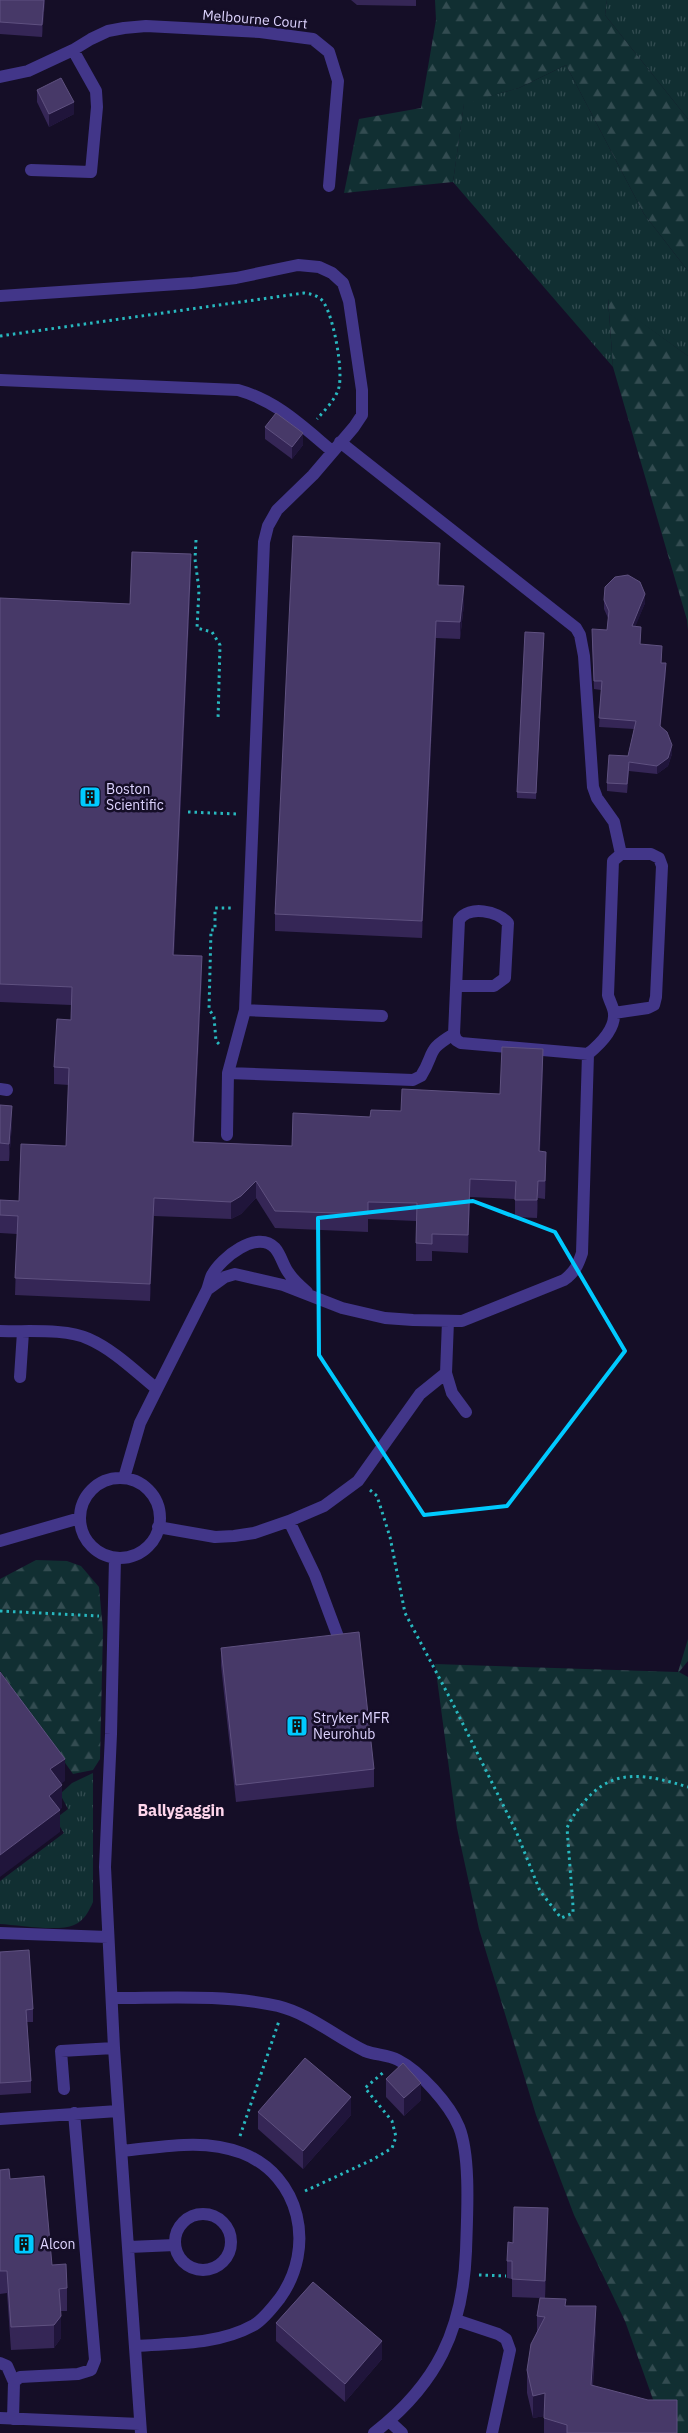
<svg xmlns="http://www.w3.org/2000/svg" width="688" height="2433" viewBox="0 0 688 2433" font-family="'IBM Plex Sans',sans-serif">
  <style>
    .grass { fill: url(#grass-tufts) }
    .forest { fill: url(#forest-firs) }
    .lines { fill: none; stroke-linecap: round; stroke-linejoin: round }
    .path { stroke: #28b8bf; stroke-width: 3; stroke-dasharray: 2.5 4; stroke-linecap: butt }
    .minor { stroke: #423689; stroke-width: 12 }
    .wall { fill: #352656 }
    .shaded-wall { fill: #20153b }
    .building { fill: #473968; stroke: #5f5180 }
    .marked { fill: none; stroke: #00caff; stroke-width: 4; stroke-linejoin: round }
    .labels { text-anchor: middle; stroke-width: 5; stroke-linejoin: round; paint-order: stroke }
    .street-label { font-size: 14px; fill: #ded4ff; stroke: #150e27 }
    .poi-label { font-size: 14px; fill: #ded4ff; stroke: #150e27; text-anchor: start }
    .quarter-label { font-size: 16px; font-weight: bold; fill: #ffd6ec; stroke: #150e27 }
  </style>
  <defs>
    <pattern id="grass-tufts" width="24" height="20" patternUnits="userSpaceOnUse" patternTransform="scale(1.25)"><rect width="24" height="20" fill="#112f32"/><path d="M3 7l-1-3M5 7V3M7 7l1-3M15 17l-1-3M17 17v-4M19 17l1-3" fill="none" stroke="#334c51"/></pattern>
    <pattern id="forest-firs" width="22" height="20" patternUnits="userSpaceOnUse" patternTransform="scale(1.25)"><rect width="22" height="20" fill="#112f32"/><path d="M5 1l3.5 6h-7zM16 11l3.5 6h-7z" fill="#334c51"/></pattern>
  </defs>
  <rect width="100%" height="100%" fill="#150e27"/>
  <path class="grass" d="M607 0H688V119L605 15Z
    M566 65 644 214 688 271V356L608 299 613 367 453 182 464 103 519 88Z
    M93 1773V1902C89 1911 84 1921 74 1925 58 1932 18 1925 0 1924V1881L64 1833 55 1819 68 1809 60 1794 72 1783Z"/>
  <path class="forest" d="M435 0H607L605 15 688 119V271L644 214 566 65 519 88 464 104 453 182 344 193 359 119 421 108 436 20Z
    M608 298 688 356V630L687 620 613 367Z
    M36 1560 67 1561 81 1566 99 1587 103 1630 100 1759 93 1770 73 1774 0 1671V1579Z
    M688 1639V1661L679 1672 688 1677V2433H665L625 2321 574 2215 536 2115 479 1929 457 1828 435 1664 678 1672Z"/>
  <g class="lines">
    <path class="path" d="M0 336 304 293C312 294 320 296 324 303 334 319 343 369 339 387 336 399 325 410 317 419
      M196 540 195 559 199 590 197 628 212 632 220 645 218 720
      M188 812 237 814
      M219 1044 216 1041 214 1017 209 1009 211 930H215V908H233
      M370 1490 377 1496 390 1537 405 1613 452 1702 516 1831 540 1891 561 1918 573 1913V1906L567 1828C571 1818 577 1811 584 1802 614 1766 648 1775 688 1787
      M0 1611 99 1616
      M240 2136 279 2021
      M305 2191 372 2160 392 2148 396 2137 392 2121 365 2088 385 2071
      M479 2275 506 2276"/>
    <path class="minor" d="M0 77 28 71 73 50 91 39 108 31 124 28 146 26 260 32 313 39 329 52 338 81 329 186
      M31 170 91 172 97 107 96 91 73 50
      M0 296 193 283 236 278 298 265 319 267 332 273 343 283 349 301 362 390V415L354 427 313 475 277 510 268 526 264 542 245 1010 228 1073 227 1135
      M0 380 238 390C277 401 302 426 332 451
      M340 442 576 628 580 635 584 656 593 787 597 798 614 822 621 854
      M245 1010 382 1016
      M454 1034 456 1040 461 1043 588 1054
      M228 1073 413 1080 421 1076C436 1052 425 1051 454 1034L459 920C469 905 498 911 508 923L505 978 494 986H456
      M0 1089 7 1090
      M207 1290C209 1285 210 1279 212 1275 221 1258 257 1229 275 1248 281 1255 283 1265 288 1272 293 1280 300 1286 307 1292
      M0 1331C26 1332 66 1328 89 1339 114 1350 136 1372 157 1389L140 1423 124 1478
      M446 1373 452 1393 466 1412
      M20 1377 23 1332
      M157 1389 207 1290 225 1277 235 1274 283 1285 342 1308 385 1318 413 1320 462 1321 564 1280C575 1272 578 1265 582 1253L588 1054C599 1045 615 1030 614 1014 614 1008 609 1000 608 995L613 861 621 854H651L659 858 662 866 656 997 654 1005 648 1008 614 1013
      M80 1518a40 40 0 1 1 80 0a40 40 0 1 1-80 0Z
      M289 1521 315 1575 340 1642
      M158 1527 215 1537 234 1536 254 1533 289 1521 324 1506 358 1481 420 1394 446 1373 448 1321
      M0 1541 80 1518
      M115 1558 111 1734 105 1867 114 2048 141 2433
      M0 1933 108 1937
      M112 1998C167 1998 224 1994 278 2006 310 2014 336 2037 365 2051 376 2055 388 2055 398 2060 420 2071 450 2105 459 2127 471 2157 467 2217 466 2251 463 2330 437 2384 374 2433
      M64 2089 61 2051 114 2048
      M0 2119 118 2111
      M122 2151C163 2147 203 2138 242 2153 301 2176 316 2248 280 2298 273 2307 264 2319 254 2325 218 2345 175 2343 136 2346
      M175 2242a28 28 0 1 1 56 0a28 28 0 1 1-56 0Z
      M129 2247 175 2245
      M456 2320 498 2334 506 2339 510 2350 492 2433
      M0 2363 7 2366 14 2382
      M0 2418 140 2424
      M13 2419 14 2382 20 2377 78 2374 91 2370 95 2360 74 2113
      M389 2421 402 2433"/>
  </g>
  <path class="wall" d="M0 0H45L42 37 0 34Z
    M351 0H416V6L357 5Z
    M37 90 74 114 49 127 37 102Z
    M265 427 303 445 292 459 265 439Z
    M440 560 439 585 464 604 460 639 436 638 422 938 275 931V914Z
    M191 572 174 955 202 974 194 1142 292 1146 370 1117 500 1094 543 1067 540 1151 546 1169 545 1199 538 1198 537 1218 515 1217V1199L470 1197 468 1253 432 1251V1261H416V1221L368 1219V1232L275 1228 256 1198 241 1214 231 1219 154 1216 150 1301 15 1295 17 1234 0 1233V1200L19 1201 66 1146 69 1085 54 1084V1067L71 1020V1005L0 1002V598L130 604Z
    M604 600 645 603 635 626 641 636 640 644 662 655 661 663 666 672 660 727 672 754 668 766 657 774 629 771 627 793 607 791V783L628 756 634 729 599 727 601 690 594 689 592 638 607 630 608 618 604 609Z
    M544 633 536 799 517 798V792Z
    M0 1105 12 1124 9 1161H0Z
    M221 1648 374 1769V1787L236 1802 221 1666Z
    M0 1952 33 2009V2022H27L31 2081V2093L0 2095Z
    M386 2079 421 2100 404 2116 386 2097Z
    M258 2112 351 2115 303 2169 258 2129Z
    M0 2170 10 2179 52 2265 67 2288V2311H60L61 2338 54 2348 11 2350 7 2293 0 2294Z
    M548 2226 545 2298 566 2306 596 2328 593 2385 677 2433H544V2416L533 2418 527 2393V2370L537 2331V2316L540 2298 512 2297V2279L507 2278V2261L513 2243Z
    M276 2323 382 2359 345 2402 276 2341Z"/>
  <path class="shaded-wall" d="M44 0H45L42 37V25Z
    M74 102V114L49 127V114Z
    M303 433V445L292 459V447Z
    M440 543V560L438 603V585Z
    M191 554V572L173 972V955Z
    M464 586V604L460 639V622Z
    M645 594V603L632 635V626Z
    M436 621V638L422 938V921Z
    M666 663V672L660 735V726Z
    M672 745V754L668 766 657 774V766Z
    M202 956V974L193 1159V1142Z
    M543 1049V1067L539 1169V1151Z
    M12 1106V1124L9 1161V1144Z
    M546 1152V1169L545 1199V1181Z
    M470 1179V1197L468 1253V1235Z
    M256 1181V1198L241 1214 231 1219V1202Z
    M538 1181V1198L537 1218V1200Z
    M154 1198V1216L150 1301V1284Z
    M65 1759V1781L50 1792V1769Z
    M62 1785V1808L53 1815 60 1810V1832L0 1877V1855L49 1796Z
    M421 2083V2100L404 2116V2098Z
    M351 2097V2115L303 2169V2151Z
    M548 2208V2226L545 2298V2281Z
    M596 2306V2328L591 2407V2385Z
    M61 2316V2338L54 2348V2325Z
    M382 2341V2359L345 2402V2384Z
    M545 2393V2416L533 2418V2396Z"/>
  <path class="building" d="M0 0H44L42 25 0 22Z
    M61 78 74 102 49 114 37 90Z
    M276 413 303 433 292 447 265 427Z
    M293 536 440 543 438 585 464 586 460 622 436 621 422 921 275 914Z
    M132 552 191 554 173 955 202 956 193 1142 292 1146 293 1113 370 1117 371 1110 401 1111 402 1089 500 1094 502 1047 543 1049 539 1151 546 1152 545 1181H538L537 1200H515L516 1181 470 1179 468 1235 432 1234V1244L416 1243 417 1203 368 1202V1214L275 1211 256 1181 241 1196 231 1202 154 1198 150 1284 15 1278 18 1216 0 1215V1200L19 1201 21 1144 66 1146 69 1068 54 1067 57 1019 71 1020 72 987 0 984V598L130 604Z
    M628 575 640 582 645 594 632 626 641 627 640 644 662 646 661 663H666L660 726 667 732 672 745 668 758 657 766 629 762 627 784 607 783 609 755 628 756 636 721 599 718 602 681H594L592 629 607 630 609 611 604 600 605 587 615 577Z
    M525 632 544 633 536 793 517 792Z
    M0 1105 12 1106 9 1144 0 1143Z
    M359 1632 374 1769 236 1785 221 1648Z
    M0 1672 65 1759 50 1769 62 1785 49 1796 60 1810 0 1855Z
    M29 1950 33 2009 26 2010 31 2081 0 2083V1952Z
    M305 2058 351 2097 303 2151 258 2112Z
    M403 2063 421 2083 404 2098 386 2079Z
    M9 2169 10 2179 44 2176 52 2265 66 2264 67 2288 59 2289 61 2316 54 2325 11 2327 7 2271H0V2170Z
    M514 2207 548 2208 545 2281 512 2279V2261H507L508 2242 513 2243Z
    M313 2282 382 2341 345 2384 276 2323Z
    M540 2298 566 2299 565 2306H596L591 2385 648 2400H677V2433H567V2425L544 2418 545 2393 533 2396 527 2370 531 2344 545 2317 537 2316Z"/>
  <path class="marked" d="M473 1201 555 1232 625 1351 507 1506 424 1515 319 1355 318 1218Z"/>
  <defs>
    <g id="building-square" transform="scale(1.125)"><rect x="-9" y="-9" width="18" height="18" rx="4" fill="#00caff" stroke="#150e27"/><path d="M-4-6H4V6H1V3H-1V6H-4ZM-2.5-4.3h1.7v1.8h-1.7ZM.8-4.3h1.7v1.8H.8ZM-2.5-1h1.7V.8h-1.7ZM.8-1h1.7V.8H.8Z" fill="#111"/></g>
  </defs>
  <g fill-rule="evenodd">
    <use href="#building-square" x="90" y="797"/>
    <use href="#building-square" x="297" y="1726"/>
    <use href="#building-square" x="24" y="2244"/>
  </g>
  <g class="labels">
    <g class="street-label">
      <text transform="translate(255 19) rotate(5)" y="5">Melbourne Court</text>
    </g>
    <g class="poi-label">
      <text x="106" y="794">Boston<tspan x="106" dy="16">Scientific</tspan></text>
      <text x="313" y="1723">Stryker MFR<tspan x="313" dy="16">Neurohub</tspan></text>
      <text x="40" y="2249">Alcon</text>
    </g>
    <g class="quarter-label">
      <text x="181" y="1816">Ballygaggin</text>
    </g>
  </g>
</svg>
